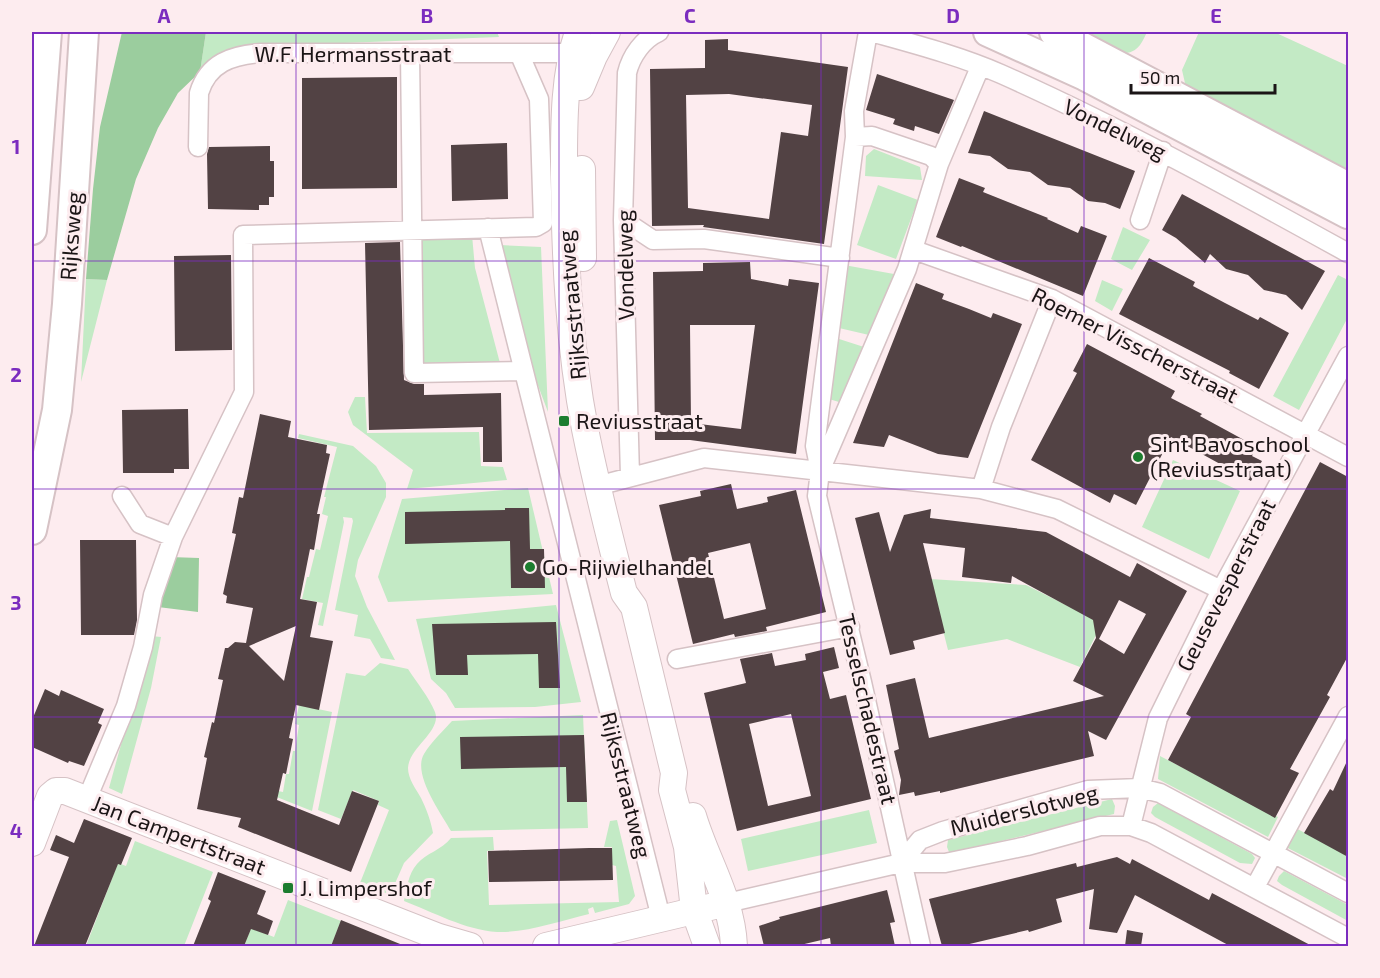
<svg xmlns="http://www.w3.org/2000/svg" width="1380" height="978" viewBox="0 0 1380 978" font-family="'Exo 2',sans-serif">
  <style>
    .green { fill: #c3eac5 }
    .forest { fill: #9bcd9e }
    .building { fill: #524244; fill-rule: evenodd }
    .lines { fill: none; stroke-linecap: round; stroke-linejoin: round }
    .street-casing { stroke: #d6c2c5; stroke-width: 21 }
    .secondary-casing { stroke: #d6c2c5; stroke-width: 28 }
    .primary-casing { stroke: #d6c2c5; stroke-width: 32 }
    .street { stroke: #fff; stroke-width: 18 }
    .secondary { stroke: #fff; stroke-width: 26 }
    .primary { stroke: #fff; stroke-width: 28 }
    .grid { fill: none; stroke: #7b2cbf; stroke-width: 1.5; stroke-opacity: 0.55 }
    .poi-dot { fill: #1c7d2f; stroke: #fdecef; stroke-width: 2 }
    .labels { text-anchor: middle; stroke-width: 6; stroke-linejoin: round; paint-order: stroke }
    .street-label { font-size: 22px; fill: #1b1516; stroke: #fdecef }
    .poi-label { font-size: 22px; fill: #1b1516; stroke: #fdecef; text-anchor: start }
    .neatline { fill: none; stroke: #7b2cbf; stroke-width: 2 }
    .grid-label { font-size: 20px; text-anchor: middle; font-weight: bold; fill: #7b2cbf }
  </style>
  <rect width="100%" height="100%" fill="#fdecef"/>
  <path class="green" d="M206 32H497L499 37 292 45 200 72Z
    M1074 32H1147C1145 36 1143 41 1140 45 1124 66 1091 41 1074 32Z
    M1199 32H1274L1348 66V180L1187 92 1182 70Z
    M874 149 920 167 922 180 865 176 866 156Z
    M878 185 918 200 896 259 857 245Z
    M1123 227 1150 240 1132 270 1111 259Z
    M472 235 475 268 501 367 421 366V236Z
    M500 245 541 247 548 412 525 351Z
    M844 265 894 274 869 335 839 328Z
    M1338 275 1348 280V317L1299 410 1273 396Z
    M86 279 107 280 81 382Z
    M1102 280 1123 289 1112 311 1095 301Z
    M836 338 864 347 839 402 829 399Z
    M355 397H365L367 433 479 432 481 466 503 467 507 480 407 489 413 470 353 425 348 412Z
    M299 434 353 446 376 466 386 483V497L358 560 355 576 367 607 395 660 381 658 370 639 354 636 358 615 335 610 353 521 352 518 343 517 344 522 323 626 318 625 323 603 302 599 307 577H309L316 549 320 550 328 516 322 514 326 497H324L337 447 298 438Z
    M1173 460 1240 491 1209 559 1142 527Z
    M528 488 553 594 388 602 378 577 402 499Z
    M930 579 1026 585 1102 623 1080 667 1007 639 948 650Z
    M556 605 581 702 535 707 455 708 446 693 431 679 416 619Z
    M151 636 161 637 151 688 122 794 109 788Z
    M380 663 408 669C417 683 429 697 435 712 442 731 409 747 408 768 408 779 416 789 421 798 426 808 431 821 433 833L404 863 390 895 360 883 389 810 378 805 379 801 353 790 341 819 318 810 346 673 365 676Z
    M299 705 332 712 312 811 254 788 255 786 283 792 286 774H289L293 751H295L299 725 295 724Z
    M583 715 588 828 451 831C441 813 412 774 424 754 431 742 443 731 452 721Z
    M1160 756 1278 817 1268 837 1158 779Z
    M1112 799 1115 806 1114 814 955 852H949L947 847 948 840Z
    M1158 803 1252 854 1255 858 1252 864 1240 863 1155 817 1151 813 1153 807Z
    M869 810 877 843 748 871 741 839Z
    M617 820 635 896 629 904 595 913 593 907 588 909 589 914C559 921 527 933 497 932 465 930 433 912 404 901 407 888 408 874 417 864 426 853 442 850 451 838L493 837 494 850 487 851 489 905 619 902 616 866 612 865V847H604L610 821Z
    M1290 825 1348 856V879L1280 844Z
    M135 841 213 872 184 946H86L118 863 126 866Z
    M1284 871 1348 905V921L1282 885 1277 881 1279 876Z
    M288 900 341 921 331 946H244L251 928 274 937Z"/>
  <path class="forest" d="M122 32H206L200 72 178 93 158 128 136 179 107 280 86 279 93 189 100 127Z
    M170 557 199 558 198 612 158 607Z"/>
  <path class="building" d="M728 39V50L848 67 824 244 703 227 704 225 652 226 650 69 705 68V40ZM729 94 812 105 808 136 781 132 769 219 688 208 686 95Z
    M877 74 954 100 939 134 915 126 914 131 893 124 895 119 866 110Z
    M397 77V188L302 189V78Z
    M984 111 1135 171 1120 209 1105 203 1088 201 1070 188 1048 185 1030 172 1008 169 990 156 968 153Z
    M507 143 508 199 452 201 451 145Z
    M270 146V161H274V197H269V205H259V210L208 209 207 154 209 147Z
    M959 178 985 188 983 192 1048 218 1047 219 1078 233 1081 226 1107 236 1083 296 962 246 961 247 936 237Z
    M1182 194 1325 271 1302 310 1286 295 1264 290 1248 275 1226 269 1210 254 1205 263 1176 238 1162 230Z
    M400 242 404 380 414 384H424V395L501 393 502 462H483V427L369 430 365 243Z
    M231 255 232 350 175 351 174 256Z
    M1149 258 1195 282 1193 286 1225 303 1258 320 1260 317 1289 333 1259 389 1229 373 1230 371 1119 314Z
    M750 262 751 279 788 286 789 279 819 283 796 454 690 440H655L653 272 703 271V263ZM690 325H755L741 429 691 423Z
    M916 283 944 294 942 299 969 309 991 318 993 313 1022 324 968 458 938 454 889 435 884 447 853 443Z
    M1087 344 1175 391 1171 398 1202 414 1200 416 1257 447 1252 456 1262 461 1251 481 1171 437 1136 505 1114 494 1110 503 1031 460 1077 373 1073 371Z
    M188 409 189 469H174V473H123L122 410Z
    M260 414 291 421 288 437 327 445 326 453 330 454 317 514H320L314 550 310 549 300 599 317 602 310 637 333 641 319 710 296 705 289 738 293 739 286 774 283 773 277 800 339 825 352 791 379 801 351 872 238 827 241 818 197 809 207 758 204 757 212 722 214 723 223 680 218 679 225 648H228L235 642 246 643 253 608 226 603 227 596 223 594 236 534 232 533 239 497 243 498ZM296 626 284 681 249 646Z
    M1320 462 1348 477V656L1327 695 1330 697 1290 769 1299 773 1275 818 1168 760 1191 717 1186 714Z
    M731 484 737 509 768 502 767 497 796 490 826 612 766 627 767 631 735 637 734 634 693 644 659 505 701 496 700 491ZM750 543 766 609 724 619 708 553Z
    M505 508H529L530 549H544L545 588H511L510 541 405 544V512L505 510Z
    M931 509 930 518 1046 532 1130 577 1137 563 1187 591 1106 740 1088 731 1094 756 940 793V791L915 796 914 792 899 795 901 780 894 751 899 749 886 685 915 678 929 738 1104 696 1073 681 1096 638 1093 620 1012 576 1011 583 962 577 965 548 923 543 945 633 913 641 915 649 890 655 855 518 879 512 890 552 904 515ZM1119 600 1146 614 1124 654 1099 639Z
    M80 540H136L137 620 134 635H81Z
    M556 622 560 688H539L538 654 467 655 468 675H436L432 624Z
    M834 647 839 668 823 672 830 699 846 695 871 799 737 831 704 693 746 683 740 659 772 653 775 666 806 660 805 654ZM791 714 811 796 768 806 749 724Z
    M45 689 59 696 61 690 104 709 98 723 102 725 84 766 69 761 68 763 32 747V720Z
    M584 735 587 802H567L566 767 461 769 460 737Z
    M1348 759V857L1304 833 1330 789 1333 791Z
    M84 819 132 838 121 865 118 864 85 946H34L69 857 50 850 56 835 74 843Z
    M589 848H612L613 880 489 882 488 851Z
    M1117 857 1130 864 1132 859 1209 900 1212 893 1312 946H1230L1135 895 1117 933 1089 929 1094 889 1056 899 1062 922 1029 932 1028 930 961 946H942L929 899 1076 863 1077 867Z
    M218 872 266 891 257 914 273 921 268 935 251 929 244 946H193L211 901 208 899Z
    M887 890 895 922 890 923 895 946H831L830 938 796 946H764L759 926 780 919 779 917Z
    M341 920 405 946H331Z
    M1127 930 1143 933 1141 946H1125Z"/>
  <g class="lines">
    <g class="street-casing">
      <path id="street" d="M871 32C914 44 960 56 1001 74 1120 127 1234 190 1348 253
        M410 53 414 373 522 371
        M855 137 854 111 868 32
        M198 147 199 93C208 63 232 55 261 53H580
        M939 164 980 67
        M623 220 653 240 704 239 840 258
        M1140 220 1163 151
        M488 228 661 918
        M914 250 1052 299 1348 457
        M820 471 815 446 855 137 872 136 931 156 939 164 907 269 820 471 817 496 862 682 921 946
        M630 476 623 220 627 73C631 56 643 39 659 32
        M597 486 704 458 981 489 1057 509 1221 590
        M981 489 1001 427 1052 299
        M122 496 140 524 173 537
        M677 659 850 627
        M87 799 126 706 143 647 153 595 173 537 244 392 243 235 536 227 543 223 539 99 519 53
        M1131 826 1158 718 1221 590 1348 356
        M901 863 920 840 943 831 1088 790 1140 788 1160 793 1348 893
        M1255 887 1348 716
        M727 903 901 863H945L1027 846 1100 826H1131L1151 833 1348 938"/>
    </g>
    <g class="secondary-casing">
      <path id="secondary" d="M578 32C563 77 564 128 564 176 565 260 569 346 585 429 596 484 610 539 624 593L634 607 674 773 672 790 687 847 694 910 707 946
        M581 87 594 56 607 32
        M582 169 583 258
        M693 816C706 860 732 899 734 946
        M32 843 50 796 56 791H65L439 937 470 946
        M546 946 727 903"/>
    </g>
    <g class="primary-casing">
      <path id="primary" d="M988 32 1085 76 1348 214
        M1054 32 1348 187
        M32 230 47 32
        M32 530 57 410 67 304 84 32"/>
    </g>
    <use href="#street" class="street"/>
    <use href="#secondary" class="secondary"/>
    <use href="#primary" class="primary"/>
  </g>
  <path class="grid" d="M296 32V946M559 32V946M821 32V946M1084 32V946M32 261H1348M32 489H1348M32 717H1348"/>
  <g class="poi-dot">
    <rect x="558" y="415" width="12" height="12" rx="3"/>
    <circle cx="1138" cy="457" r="6"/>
    <circle cx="530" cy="567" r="6"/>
    <rect x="282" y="882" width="12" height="12" rx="3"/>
  </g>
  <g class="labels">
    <g class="street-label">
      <text x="353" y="62">W.F. Hermansstraat</text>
      <text transform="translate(1115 129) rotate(26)" y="8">Vondelweg</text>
      <text transform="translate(71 236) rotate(-86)" y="8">Rijksweg</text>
      <text transform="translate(625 265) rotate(-91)" y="8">Vondelweg</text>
      <text transform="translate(572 305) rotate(-95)" y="8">Rijksstraatweg</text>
      <text transform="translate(1135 345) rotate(27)" y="8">Roemer Visscherstraat</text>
      <text transform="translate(1226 585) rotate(-63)" y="8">Geusevesperstraat</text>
      <text transform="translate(868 709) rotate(77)" y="8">Tesselschadestraat</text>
      <text transform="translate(626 785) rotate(76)" y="8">Rijksstraatweg</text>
      <text transform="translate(1024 810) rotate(-14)" y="8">Muiderslotweg</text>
      <text transform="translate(179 835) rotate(21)" y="8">Jan Campertstraat</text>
    </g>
    <g class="poi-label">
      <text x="576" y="429">Reviusstraat</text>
      <text x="1150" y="452">Sint Bavoschool<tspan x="1150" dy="25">(Reviusstraat)</tspan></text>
      <text x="542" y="575">Go-Rijwielhandel</text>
      <text x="300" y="896">J. Limpershof</text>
    </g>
  </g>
  <rect width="1380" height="978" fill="none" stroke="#fdecef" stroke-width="66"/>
  <path d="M1131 84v9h144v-9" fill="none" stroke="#1b1516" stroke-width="3"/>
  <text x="1140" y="84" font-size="18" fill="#1b1516" stroke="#fdecef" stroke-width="4.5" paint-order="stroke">50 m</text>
  <rect x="33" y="33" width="1314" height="912" class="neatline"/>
  <g class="grid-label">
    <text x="164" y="23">A</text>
    <text x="427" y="23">B</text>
    <text x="690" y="23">C</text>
    <text x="953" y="23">D</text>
    <text x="1216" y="23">E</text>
    <text x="16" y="154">1</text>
    <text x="16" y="382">2</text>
    <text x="16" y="610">3</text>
    <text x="16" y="838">4</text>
  </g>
</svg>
